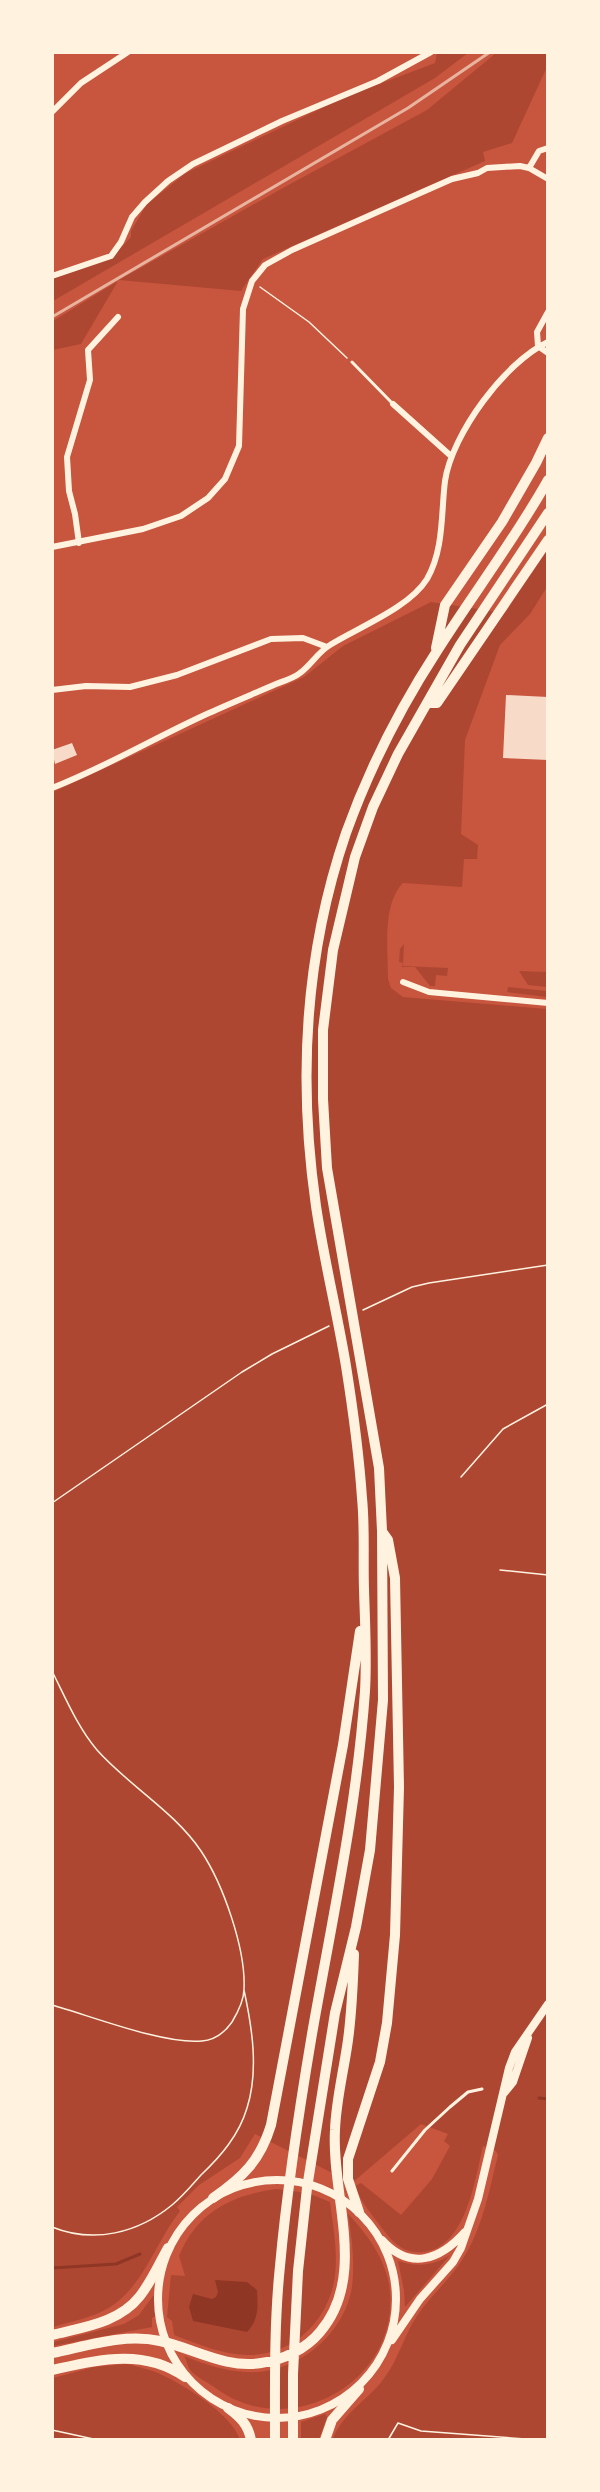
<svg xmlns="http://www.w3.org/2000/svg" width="600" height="2492" viewBox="0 0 600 2492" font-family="'Open Sans',sans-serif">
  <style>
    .green { fill: #ae4732 }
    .water { fill: #8f3625 }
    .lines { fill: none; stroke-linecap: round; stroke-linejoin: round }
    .stream { stroke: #8f3625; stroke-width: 3 }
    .building { fill: #f7dbc8 }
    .path { stroke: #fff3e0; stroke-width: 1.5 }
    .service { stroke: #fff3e0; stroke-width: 3 }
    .minor { stroke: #fff3e0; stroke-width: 6 }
    .secondary { stroke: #fff3e0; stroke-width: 8 }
    .trunk { stroke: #fff3e0; stroke-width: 10 }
    .rail { stroke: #e9b49f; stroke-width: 3 }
  </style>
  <rect width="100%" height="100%" fill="#c8553d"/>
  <path class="green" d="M437 53H468L435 78 53 301 52 279 111 258 131 237V231L147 204 186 173 345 97 435 63Z
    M496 53H547V67L512 143 483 152 485 161 263 259 241 291 119 280 281 189 427 110Z
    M118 281 81 344 53 350V321Z
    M547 549V587L530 614 500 645 465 740 461 834 478 845 477 859H464L462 887 403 883C382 904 388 950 388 979L391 988 403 997 547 1009V2439H333C343 2412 369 2400 385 2377 399 2358 404 2335 417 2316 429 2298 445 2284 458 2266 481 2235 489 2192 498 2155L496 2151 483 2146C475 2179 466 2248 423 2252 406 2254 395 2245 385 2232 374 2217 361 2203 355 2186L361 2183 401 2215 432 2179 450 2146 444 2141 448 2134 421 2124 352 2183 255 2134 240 2158 199 2185 177 2207 180 2211C154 2244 142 2293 101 2312 86 2319 69 2322 53 2327V792L304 677 343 646 431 602 505 613Z
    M404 944 403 966 448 968 447 976 436 975 435 986H430L415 967H402L403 963 399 962 400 949Z
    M519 971 547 972V987L528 985Z
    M508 987 547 991V997L507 992Z
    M277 2189 308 2193 330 2202C333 2226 338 2251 335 2275 330 2319 294 2355 249 2355 223 2355 198 2344 174 2335L172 2321 167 2317 171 2275 185 2276 179 2256C197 2212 232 2195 277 2189Z
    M348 2214C367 2234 384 2257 389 2284 404 2380 292 2443 217 2389 209 2383 198 2378 191 2371 186 2364 188 2362 184 2356 204 2364 224 2371 246 2372 295 2375 344 2336 352 2287 355 2262 352 2239 348 2214Z
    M450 2255 405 2307 404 2290 398 2261C417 2267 434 2266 450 2255Z
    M153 2296 156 2297V2316L152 2318V2327L53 2346V2342L124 2324 139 2315Z
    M127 2364C137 2367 149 2369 158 2373 183 2384 232 2414 240 2440H53V2378L94 2367Z
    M325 2414 327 2417 319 2439H301V2422Z"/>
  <path class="water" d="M215 2280 247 2282 257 2290C258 2307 259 2319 247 2332L193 2321 189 2307 193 2294 212 2299 216 2297 218 2292Z"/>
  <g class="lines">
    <path class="stream" d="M539 2098 548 2099
      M52 2268 116 2264 140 2254"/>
  </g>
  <path class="building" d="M506 695 548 697V760L503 758Z
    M72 743 77 755 55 764 52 750Z"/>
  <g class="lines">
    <path class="path" d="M260 287 309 322 347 358
      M363 1310 412 1287 429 1283 548 1265
      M461 1477 503 1429 548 1404
      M52 1503 242 1372 272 1354 329 1326
      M500 1570 548 1575
      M52 1671C65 1697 78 1728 97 1750 129 1786 174 1811 201 1851 223 1884 246 1949 244 1989 244 2001 238 2012 232 2022 225 2032 215 2040 202 2041 165 2045 91 2016 52 2005
      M52 2227C94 2244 138 2233 172 2205 183 2196 192 2185 201 2175 221 2156 239 2135 247 2108 259 2070 252 2027 244 1990
      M52 2430 98 2440
      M388 2440 398 2423 421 2431 539 2440"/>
    <path class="service" d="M352 362 393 404
      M392 2171 425 2130 450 2107 468 2092 482 2089"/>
    <path class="minor" d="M52 112 81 83 128 52
      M529 168 539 151 548 148
      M52 276 111 256 121 242 132 217 145 202 168 181 193 164 282 121 378 81 431 52
      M548 312 537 332 538 346 548 353
      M393 404 451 456
      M79 543 75 514 69 491 67 457 90 380 88 350 118 317
      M52 547 143 529 181 516 208 498 225 479 239 446 243 309 252 281 265 265 292 250 418 194 452 179 478 173 487 168 520 166 529 168 548 179
      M52 690 86 686 130 687 177 675 271 639 303 638 327 647
      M52 788C106 767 156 737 209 713 231 703 253 694 276 684 284 681 294 678 300 673 311 665 318 652 330 645 359 627 409 608 427 579 444 550 441 513 445 481 452 434 505 362 548 342
      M403 982 429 992 548 1003"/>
    <path class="secondary" d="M504 2093 513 2082 528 2038
      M158 2299a119 119 0 1 1 238 0a119 119 0 1 1-238 0Z
      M382 2240C410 2271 440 2260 465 2232
      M392 2340 420 2299 453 2262 461 2248 478 2199 509 2068 515 2052 548 2004"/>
    <path class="trunk" d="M436 648 445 605 502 522 536 463 548 438
      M428 703H437L548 540
      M213 2198C243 2177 260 2161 271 2125L343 1745 360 1631
      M359 2212 348 2179V2159L380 2062 387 2023 395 1935 399 1787 395 1578 388 1540 383 1533
      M52 2335C83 2327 119 2323 140 2296 151 2282 159 2264 168 2248
      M52 2353C87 2346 124 2333 160 2341 193 2348 226 2369 261 2363 283 2360 306 2349 320 2332 368 2276 331 2196 335 2130 336 2100 344 2070 348 2040 352 2011 353 1983 354 1954
      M52 2370C98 2360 143 2348 185 2377
      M228 2408C240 2417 248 2424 251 2440
      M275 2440C275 2382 274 2324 280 2266 287 2188 299 2111 312 2034 332 1920 357 1807 365 1691 367 1657 365 1624 364 1589 363 1559 365 1528 362 1498 359 1454 353 1410 346 1366 337 1312 324 1260 316 1206 298 1081 305 953 346 833 369 769 400 708 437 651 473 594 515 539 548 480
      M293 2440V2374L298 2271 307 2188 335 2013 356 1927 370 1850 383 1700 382 1531 379 1468 327 1168 323 1099V1030L333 950 355 857 373 807 398 754 460 645 548 513
      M325 2440 332 2420 359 2389"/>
    <path class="rail" d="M52 317 408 108 490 52"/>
  </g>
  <rect width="600" height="2492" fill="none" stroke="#fff3e0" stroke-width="108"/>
</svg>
